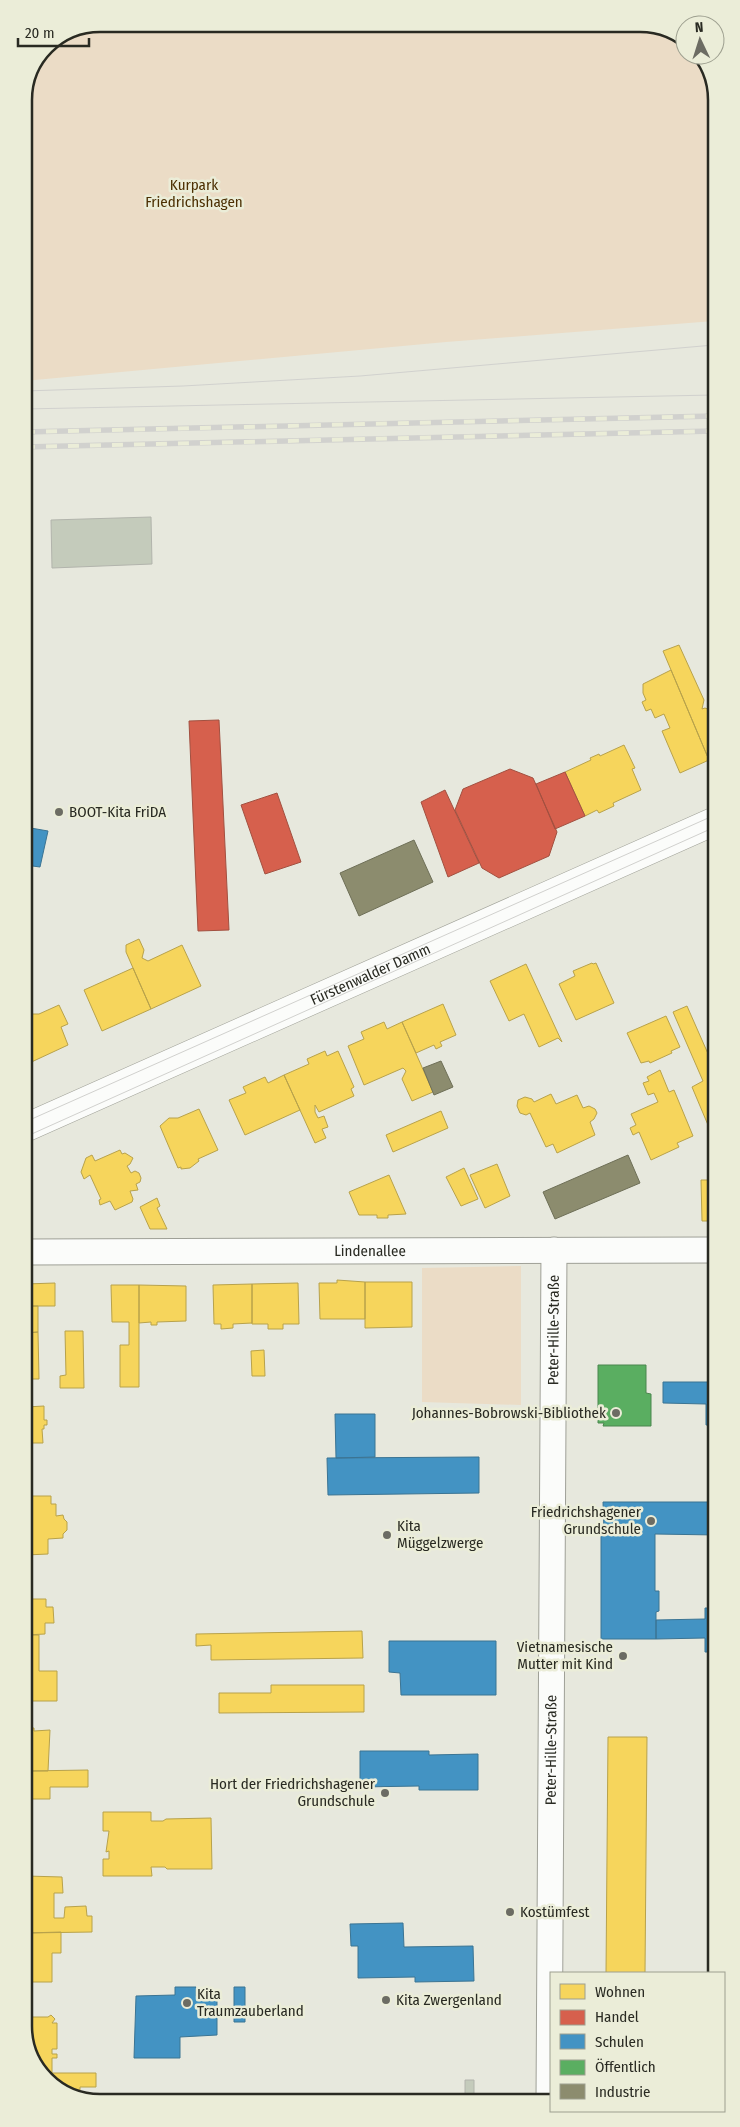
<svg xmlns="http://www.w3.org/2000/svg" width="740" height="2127" viewBox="0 0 740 2127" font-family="'Fira Sans Condensed',sans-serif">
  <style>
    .green { fill: #ebdcc6 }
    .homes { fill: #f6d55c; stroke: #b8a24b }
    .shops { fill: #d6604d; stroke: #a25040 }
    .schools { fill: #4393c3; stroke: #3b7493 }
    .public { fill: #5aae61; stroke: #4b864e }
    .industry { fill: #8c8c6e; stroke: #6e6f57 }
    .building { fill: #c4cbbb; stroke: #b2b4ac }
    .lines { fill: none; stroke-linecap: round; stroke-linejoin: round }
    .minor-casing { stroke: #9fa097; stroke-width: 27 }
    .secondary-casing { stroke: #9fa097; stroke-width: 29 }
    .minor { stroke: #fbfcfa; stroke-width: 25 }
    .secondary { stroke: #fbfcfa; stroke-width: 28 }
    .tram { stroke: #d1d1ce; stroke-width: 1 }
    .rail-casing { stroke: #d1d1ce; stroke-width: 5.5 }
    .rail { stroke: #ebedd8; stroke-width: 4; stroke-dasharray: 11; stroke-linecap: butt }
    .poi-dot { fill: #6c6c63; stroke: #ebedd8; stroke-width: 2 }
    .labels { text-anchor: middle; stroke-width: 5; stroke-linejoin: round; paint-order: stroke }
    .park-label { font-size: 15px; fill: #4c3003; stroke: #ebedd8 }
    .poi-label { font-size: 15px; fill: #292a22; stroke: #ebedd8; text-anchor: start }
    .street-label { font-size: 15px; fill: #292a22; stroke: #ebedd8 }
    .rim { fill: none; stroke: #292a22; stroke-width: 2.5 }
  </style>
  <rect width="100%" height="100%" fill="#e7e8dd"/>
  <path class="green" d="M100 24H645L685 39V55H697L714 80V321L446 342 24 381V95L46 46Z
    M521 1266V1405L422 1402V1268Z"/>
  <path class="homes" d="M679 645 704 700 702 709 705 708 710 710 708 713 714 710 715 758 709 760 663 651Z
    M671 670 709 760 680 773 662 731 670 728 664 714 655 718 651 709 646 711 642 702 646 700 643 693V684Z
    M624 745 635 768 632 769 641 790 613 803 614 806 599 813 597 810 585 816 565 772 591 760 590 758 599 754 600 756Z
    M139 939 144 950 142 958 148 961 182 945 201 986 151 1009 126 952V945Z
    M592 963 593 964 596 963 614 1003 576 1020 559 984 575 976 573 971Z
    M526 964 562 1042 558 1038 539 1047 524 1014 509 1021 490 981Z
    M133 968 151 1009 102 1031 84 990Z
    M25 998 32 1014H39L59 1005 68 1024 61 1027 68 1045 25 1065Z
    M443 1004 456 1035 440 1042 442 1046 436 1049 434 1045 416 1053 402 1022Z
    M687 1006 713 1065 710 1067 715 1079V1122L708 1125 692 1087 703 1081 673 1012Z
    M666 1016 680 1047 671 1051 672 1053 650 1063 649 1061 641 1063 627 1033Z
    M384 1022 387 1029 402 1022 433 1092 412 1101 402 1079 406 1071 403 1068 364 1085 348 1046 364 1039 361 1032Z
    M325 1051 327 1056 338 1051 354 1087 351 1089 354 1096 319 1112 315 1105V1112L318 1118 324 1116 328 1127 322 1129 326 1138 315 1143 284 1075 309 1064 307 1059Z
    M660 1070 669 1092 674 1090 693 1136 677 1143 679 1147 651 1160 639 1132 633 1135 630 1128 636 1125 631 1114 658 1102 654 1093 648 1095 643 1083 649 1081 647 1077Z
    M284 1075 300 1110 245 1135 229 1100 246 1093 243 1087 265 1077 268 1083Z
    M551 1094 556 1104 577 1095 583 1108 589 1106 595 1109 597 1113 594 1119 590 1122 595 1135 557 1153 553 1144 546 1147 530 1113 526 1115 520 1113 517 1106 518 1100 525 1097 532 1099 534 1102Z
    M199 1109 218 1150 198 1159 199 1161 190 1168 181 1169V1167L178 1168 160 1126 169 1118H178Z
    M441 1111 448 1128 393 1152 386 1135Z
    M120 1150 122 1154 125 1153 133 1158 130 1164 127 1166 131 1173 135 1171 139 1173 141 1178 140 1182 136 1184 138 1190 130 1191 133 1199 132 1202 115 1210 110 1201 100 1205 99 1200 101 1199 90 1175 84 1179 81 1172 86 1158 92 1155 95 1161Z
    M497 1164 510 1196 485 1208 470 1175Z
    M464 1168 478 1199 461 1206 446 1177Z
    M389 1175 406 1214 388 1215V1218H377V1215H359L349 1192Z
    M701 1180H715V1221H702Z
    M157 1198 160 1206 157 1208 167 1229H150L140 1207Z
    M337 1280 365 1282V1319H320L319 1283H337Z
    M365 1282H412V1327L365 1328Z
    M55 1283V1306H25V1284Z
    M298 1283 299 1324H283V1329H268V1324H252V1284Z
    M252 1284V1323L233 1324V1328L221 1329V1324H214L213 1285Z
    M708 1284H715V1323H708Z
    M111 1285H139V1387H120V1345H129V1322H112Z
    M139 1285 186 1286V1321L157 1322V1325H151V1322L139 1323Z
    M25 1306H38V1332L26 1333Z
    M65 1331H83L84 1388H60V1376L66 1375Z
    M38 1332 39 1379H26V1333Z
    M264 1350 265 1376H252L251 1351Z
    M44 1406V1420H47V1425H44V1429H42L43 1443H26V1407Z
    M26 1496H51V1504H56V1516L63 1515 64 1519 67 1522V1530L63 1534V1538L48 1539V1554L26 1555Z
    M26 1599H46V1607H53L54 1623H45V1634L26 1635Z
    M362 1631 363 1658 211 1660V1645L196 1646V1634Z
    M26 1635H39V1671H57V1701H26Z
    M271 1685H364V1712L219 1713V1693H271Z
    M26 1728H34V1731L50 1730 48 1771H26Z
    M608 1737H647L645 1973H606Z
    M88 1770V1787H50V1799H26V1771Z
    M103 1812H151V1821H163L166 1819 211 1818 212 1869H167L165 1867H151L152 1876H103V1859H109V1851L106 1852 109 1831H103Z
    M26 1876 62 1877 63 1893H54V1918H64L65 1907 86 1906 87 1916H92V1932L26 1933Z
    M61 1932V1953H52V1982H26V1933Z
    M51 2015 55 2019 52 2023H57V2049H52V2054H57V2058H52V2073H96V2087H80V2090H66V2092L53 2087 26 2047V2017H48Z"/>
  <path class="shops" d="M219 720 229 930 198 931 189 721Z
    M510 769 533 778 557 832 549 856 499 878 482 868 455 810 463 789Z
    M565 772 585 816 555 829 536 784Z
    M445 790 479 863 448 877 421 802Z
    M277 793 301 862 265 874 241 805Z"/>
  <path class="schools" d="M25 827 48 831 40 867 25 865Z
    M663 1382H715V1425H706V1404L663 1403Z
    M335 1414H375V1457L336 1458Z
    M479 1457V1493L328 1495 327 1458Z
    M603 1502H716V1535L655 1534V1591H659V1611L656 1612V1639H601V1531H604Z
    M714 1546 716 1652H705V1638L656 1639V1620L705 1619V1608H715Z
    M389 1641H496V1695H401L400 1673 389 1672Z
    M360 1751H429V1755L478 1754V1790H419V1786L360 1787Z
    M403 1923 404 1947 473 1946 474 1981 415 1982V1977L358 1978V1946H351L350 1924Z
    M175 1987H196V1996L217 1995V2035L180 2037V2058H134L136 1996 175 1995Z
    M234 1987H245V2022H234Z"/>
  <path class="public" d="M598 1365H646V1393L651 1394V1426H603L604 1423H598Z"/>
  <path class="industry" d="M414 840 433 882 359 916 340 873Z
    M441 1061 453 1087 434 1095 423 1068Z
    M628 1155 640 1183 555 1219 543 1192Z"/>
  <path class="building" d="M151 517 152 564 52 568 51 520Z
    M465 2080H474V2101H465Z"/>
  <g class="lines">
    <g class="minor-casing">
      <g id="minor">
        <path id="s1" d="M25 1252 715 1250"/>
        <path id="s2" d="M549 2101 554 1250"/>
      </g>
    </g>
    <g class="secondary-casing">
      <g id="secondary">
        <path id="s3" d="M25 1128 715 821"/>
      </g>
    </g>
    <use href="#minor" class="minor"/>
    <use href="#secondary" class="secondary"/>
    <path class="tram" d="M24 391 183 386 360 376 714 345
      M24 409 714 395
      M25 1122 715 815
      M25 1137 715 827"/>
    <g class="rail-casing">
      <path id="rail" d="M24 432 714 416
        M24 447 714 431"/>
    </g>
    <use href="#rail" class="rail"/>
  </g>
  <g class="poi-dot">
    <circle cx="59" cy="812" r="5"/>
    <circle cx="616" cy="1413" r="5"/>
    <circle cx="651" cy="1521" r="5"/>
    <circle cx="387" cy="1535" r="5"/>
    <circle cx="623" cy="1656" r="5"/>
    <circle cx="385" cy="1793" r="5"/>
    <circle cx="510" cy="1912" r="5"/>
    <circle cx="386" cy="2000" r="5"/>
    <circle cx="187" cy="2003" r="5"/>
  </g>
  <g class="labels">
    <g class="park-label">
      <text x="194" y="190">Kurpark<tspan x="194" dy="17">Friedrichshagen</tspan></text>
    </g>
    <g class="poi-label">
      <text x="69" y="817">BOOT-Kita FriDA</text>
      <text x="606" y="1418" text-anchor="end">Johannes-Bobrowski-Bibliothek</text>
      <text x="641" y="1517" text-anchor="end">Friedrichshagener<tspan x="641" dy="17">Grundschule</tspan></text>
      <text x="397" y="1531">Kita<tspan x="397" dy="17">Müggelzwerge</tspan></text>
      <text x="613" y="1652" text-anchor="end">Vietnamesische<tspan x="613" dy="17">Mutter mit Kind</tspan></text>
      <text x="375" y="1789" text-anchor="end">Hort der Friedrichshagener<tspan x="375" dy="17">Grundschule</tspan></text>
      <text x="520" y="1917">Kostümfest</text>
      <text x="197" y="1999">Kita<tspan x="197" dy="17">Traumzauberland</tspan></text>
      <text x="396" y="2005">Kita Zwergenland</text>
    </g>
    <g class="street-label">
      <text dy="5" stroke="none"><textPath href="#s3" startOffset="378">Fürstenwalder Damm</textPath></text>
      <text dy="5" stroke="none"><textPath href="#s1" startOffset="345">Lindenallee</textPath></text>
      <text dy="5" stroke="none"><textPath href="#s2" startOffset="771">Peter-Hille-Straße</textPath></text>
      <text dy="5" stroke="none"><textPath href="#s2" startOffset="351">Peter-Hille-Straße</textPath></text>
    </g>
  </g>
  <path d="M0 0H740V2127H0ZM100 32H640A68 68 0 0 1 708 100V2026A68 68 0 0 1 640 2094H100A68 68 0 0 1 32 2026V100A68 68 0 0 1 100 32Z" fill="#ebedd8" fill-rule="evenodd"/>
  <path class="rim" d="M100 32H640A68 68 0 0 1 708 100V2026A68 68 0 0 1 640 2094H100A68 68 0 0 1 32 2026V100A68 68 0 0 1 100 32Z"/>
  <rect x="550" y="1972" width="175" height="140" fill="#ebedd8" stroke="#9d9f8f"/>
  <rect x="560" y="1984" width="25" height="15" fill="#f6d55c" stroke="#9d9f8f"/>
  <text x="595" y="1997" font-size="15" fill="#292a22">Wohnen</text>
  <rect x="560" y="2010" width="25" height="15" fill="#d6604d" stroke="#9d9f8f"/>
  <text x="595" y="2022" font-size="15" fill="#292a22">Handel</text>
  <rect x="560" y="2034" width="25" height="15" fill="#4393c3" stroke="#9d9f8f"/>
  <text x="595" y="2047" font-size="15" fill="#292a22">Schulen</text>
  <rect x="560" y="2060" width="25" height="15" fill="#5aae61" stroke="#9d9f8f"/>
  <text x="595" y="2072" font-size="15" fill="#292a22">Öffentlich</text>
  <rect x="560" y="2084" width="25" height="15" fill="#8c8c6e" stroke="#9d9f8f"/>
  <text x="595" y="2097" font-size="15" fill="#292a22">Industrie</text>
  <g transform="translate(700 40) rotate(356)"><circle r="24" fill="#ebedd8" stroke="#9d9f8f"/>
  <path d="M0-4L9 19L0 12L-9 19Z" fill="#6c6c63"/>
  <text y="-8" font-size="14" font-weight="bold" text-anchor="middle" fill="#292a22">N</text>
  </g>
  <path d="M18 38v8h71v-8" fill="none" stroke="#292a22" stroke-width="2.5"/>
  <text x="25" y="38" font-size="15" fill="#292a22" stroke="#ebedd8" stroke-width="4" paint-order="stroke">20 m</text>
</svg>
